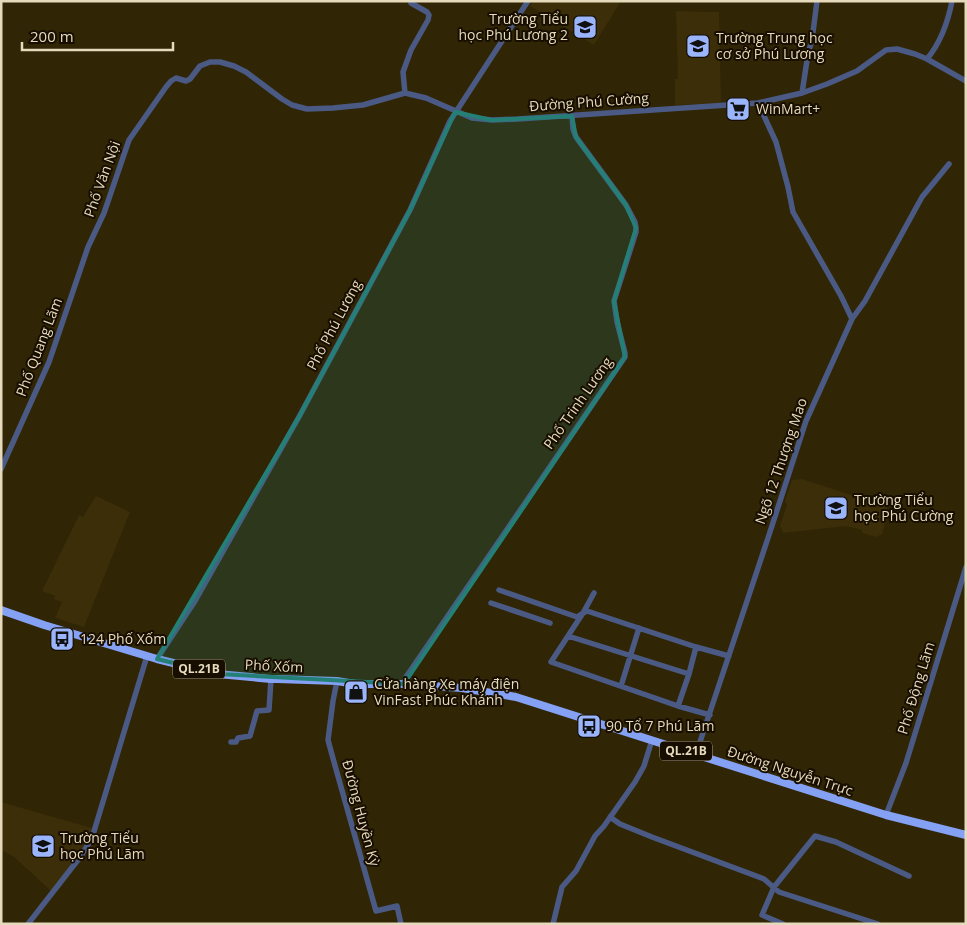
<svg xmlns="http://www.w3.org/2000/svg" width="967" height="925" viewBox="0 0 967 925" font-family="'Open Sans',sans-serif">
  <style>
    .built { fill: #3b2e08 }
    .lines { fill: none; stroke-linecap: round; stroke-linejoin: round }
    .minor { stroke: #4b5a84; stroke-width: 5.5 }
    .highway { stroke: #85a1f4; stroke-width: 8 }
    .marked { fill: #248076; fill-opacity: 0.2; stroke: #248076; stroke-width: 4; stroke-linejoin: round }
    .labels { text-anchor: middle; stroke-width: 4; stroke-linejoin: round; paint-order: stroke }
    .shield { fill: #170e00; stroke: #a89d84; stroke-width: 1 }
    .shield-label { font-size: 12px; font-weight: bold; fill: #e6dabc }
    .poi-label { font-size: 14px; fill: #e6dabc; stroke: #170e00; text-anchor: start }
    .street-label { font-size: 14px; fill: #e6dabc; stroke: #170e00 }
  </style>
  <rect width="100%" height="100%" fill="#302504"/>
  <path class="built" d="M533 1H621L594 45 530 6Z
    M676 11 719 12 721 103 675 105V79H678Z
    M802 479 885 506 889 511 882 534 876 537 862 533V530L846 526 783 533 780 526 787 505 785 501 792 480Z
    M96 496 130 512 84 627 55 618 62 602 54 599 55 596 42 591 79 515 83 517Z
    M1 802 92 828 88 842 84 850 51 891 13 856 1 850Z"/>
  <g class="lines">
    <path class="minor" d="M927 59C941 42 948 22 952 1
      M405 93 403 72 411 50 428 20 429 15 427 12 411 3 412 1
      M802 93 808 54 812 40 817 1
      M852 319 865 301 922 197 949 164
      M1 469 49 362 88 247 104 213 129 140 166 87 171 81 176 78 186 81 190 79 200 66 210 62H220L234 66 246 72 282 99 292 105 307 109 333 108 363 105 405 93 426 98 472 118 492 120 518 119 758 103 802 93 827 84 857 71 886 50 897 49 915 54 927 59 966 81
      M499 590 577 617 583 613 594 593
      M491 603 550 623
      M568 636 689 674
      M696 647 689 674 678 706 551 662 583 613 587 611 696 647 729 656
      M157 659 195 601 300 415 410 210 450 121 528 1
      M337 681 333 701 328 740 334 762 376 911 397 906 401 924
      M404 684 406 677 625 357V353L617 322 614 301 636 232V228L635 222 626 205 576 137 573 129 572 116
      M621 686 639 628
      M678 706 710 715
      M231 742H236L238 738 250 736 257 711 269 710 271 679
      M696 754 768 538 806 421 852 319 841 296 793 212 788 187 776 142 758 103
      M886 815 906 763 966 567
      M610 817 620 824 652 837 764 879 779 892 878 924
      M28 924 81 856 92 838 147 656
      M553 924 562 887 576 871 595 836 604 826 635 782 644 766 652 740
      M783 924 762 915 774 887 815 836 836 842 909 876"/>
    <path class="highway" d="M1 610 44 625 157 659 218 674 271 679H277L337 681 355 684H404L462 688 516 697 886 815 966 835"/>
  </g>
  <path class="marked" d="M455 112 492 120 572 116 576 137 626 205 636 228 614 301 625 357 404 684 218 674 157 659 300 415 410 210Z"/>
  <defs>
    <g id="school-square" transform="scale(1.25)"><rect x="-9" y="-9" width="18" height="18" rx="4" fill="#9bb5fd" stroke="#170e00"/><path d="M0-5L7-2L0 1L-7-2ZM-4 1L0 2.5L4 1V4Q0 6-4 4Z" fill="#111"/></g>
    <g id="supermarket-square" transform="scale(1.25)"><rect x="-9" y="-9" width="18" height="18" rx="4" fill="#9bb5fd" stroke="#170e00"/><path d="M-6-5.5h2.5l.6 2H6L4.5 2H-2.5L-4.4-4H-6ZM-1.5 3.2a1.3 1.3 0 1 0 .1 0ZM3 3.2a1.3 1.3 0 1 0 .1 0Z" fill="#111"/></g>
    <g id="bus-square" transform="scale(1.25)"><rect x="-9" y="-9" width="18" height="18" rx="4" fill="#9bb5fd" stroke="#170e00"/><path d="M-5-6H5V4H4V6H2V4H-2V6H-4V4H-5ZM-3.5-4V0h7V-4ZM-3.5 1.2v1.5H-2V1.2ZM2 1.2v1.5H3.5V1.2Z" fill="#111"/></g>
    <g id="shop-square" transform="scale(1.25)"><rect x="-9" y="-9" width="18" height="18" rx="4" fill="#9bb5fd" stroke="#170e00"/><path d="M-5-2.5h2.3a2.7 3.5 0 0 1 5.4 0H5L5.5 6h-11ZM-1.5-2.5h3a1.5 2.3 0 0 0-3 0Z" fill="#111"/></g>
  </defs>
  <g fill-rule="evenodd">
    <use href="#school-square" x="585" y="27"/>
    <use href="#school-square" x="698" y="46"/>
    <use href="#supermarket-square" x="738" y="109"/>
    <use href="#school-square" x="836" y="508"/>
    <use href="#bus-square" x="62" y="639"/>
    <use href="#shop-square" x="356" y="692"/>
    <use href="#bus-square" x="589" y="726"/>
    <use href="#school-square" x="43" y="846"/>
  </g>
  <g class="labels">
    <g class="shield">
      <rect x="173" y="659.5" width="52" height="19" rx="4"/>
      <rect x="660" y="741.5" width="52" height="19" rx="4"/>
    </g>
    <g class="shield-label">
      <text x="199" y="673">QL.21B</text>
      <text x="686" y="755">QL.21B</text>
    </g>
    <g class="poi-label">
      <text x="568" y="24" text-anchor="end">Trường Tiểu<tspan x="568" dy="16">học Phú Lương 2</tspan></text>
      <text x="716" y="43">Trường Trung học<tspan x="716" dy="16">cơ sở Phú Lương</tspan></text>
      <text x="756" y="114">WinMart+</text>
      <text x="854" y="505">Trường Tiểu<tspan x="854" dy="16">học Phú Cường</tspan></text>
      <text x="80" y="644">124 Phố Xốm</text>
      <text x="374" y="689">Cửa hàng Xe máy điện<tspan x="374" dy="16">VinFast Phúc Khánh</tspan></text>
      <text x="606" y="731">90 Tổ 7 Phú Lãm</text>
      <text x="60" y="843">Trường Tiểu<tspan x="60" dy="16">học Phú Lãm</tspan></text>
    </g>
    <g class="street-label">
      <text transform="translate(589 102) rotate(-4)" y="5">Đường Phú Cường</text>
      <text transform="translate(102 179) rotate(-70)" y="5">Phố Văn Nội</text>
      <text transform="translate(334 325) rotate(-62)" y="5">Phố Phú Lương</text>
      <text transform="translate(39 347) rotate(-69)" y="5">Phố Quang Lãm</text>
      <text transform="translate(578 403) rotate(-55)" y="5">Phố Trinh Lương</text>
      <text transform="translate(781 461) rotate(-71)" y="5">Ngõ 12 Thượng Mao</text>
      <text transform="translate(274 666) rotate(3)" y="5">Phố Xốm</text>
      <text transform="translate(916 688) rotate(-73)" y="5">Phố Động Lãm</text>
      <text transform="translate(790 771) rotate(18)" y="5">Đường Nguyễn Trực</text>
      <text transform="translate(361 813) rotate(75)" y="5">Đường Huyền Kỳ</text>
    </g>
  </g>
  <rect width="967" height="925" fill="none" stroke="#e6dabc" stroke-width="5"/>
  <path d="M22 42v8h151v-8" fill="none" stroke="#e6dabc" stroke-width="2.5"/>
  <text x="30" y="42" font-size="15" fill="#e6dabc" stroke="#170e00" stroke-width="4" paint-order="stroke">200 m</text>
</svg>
